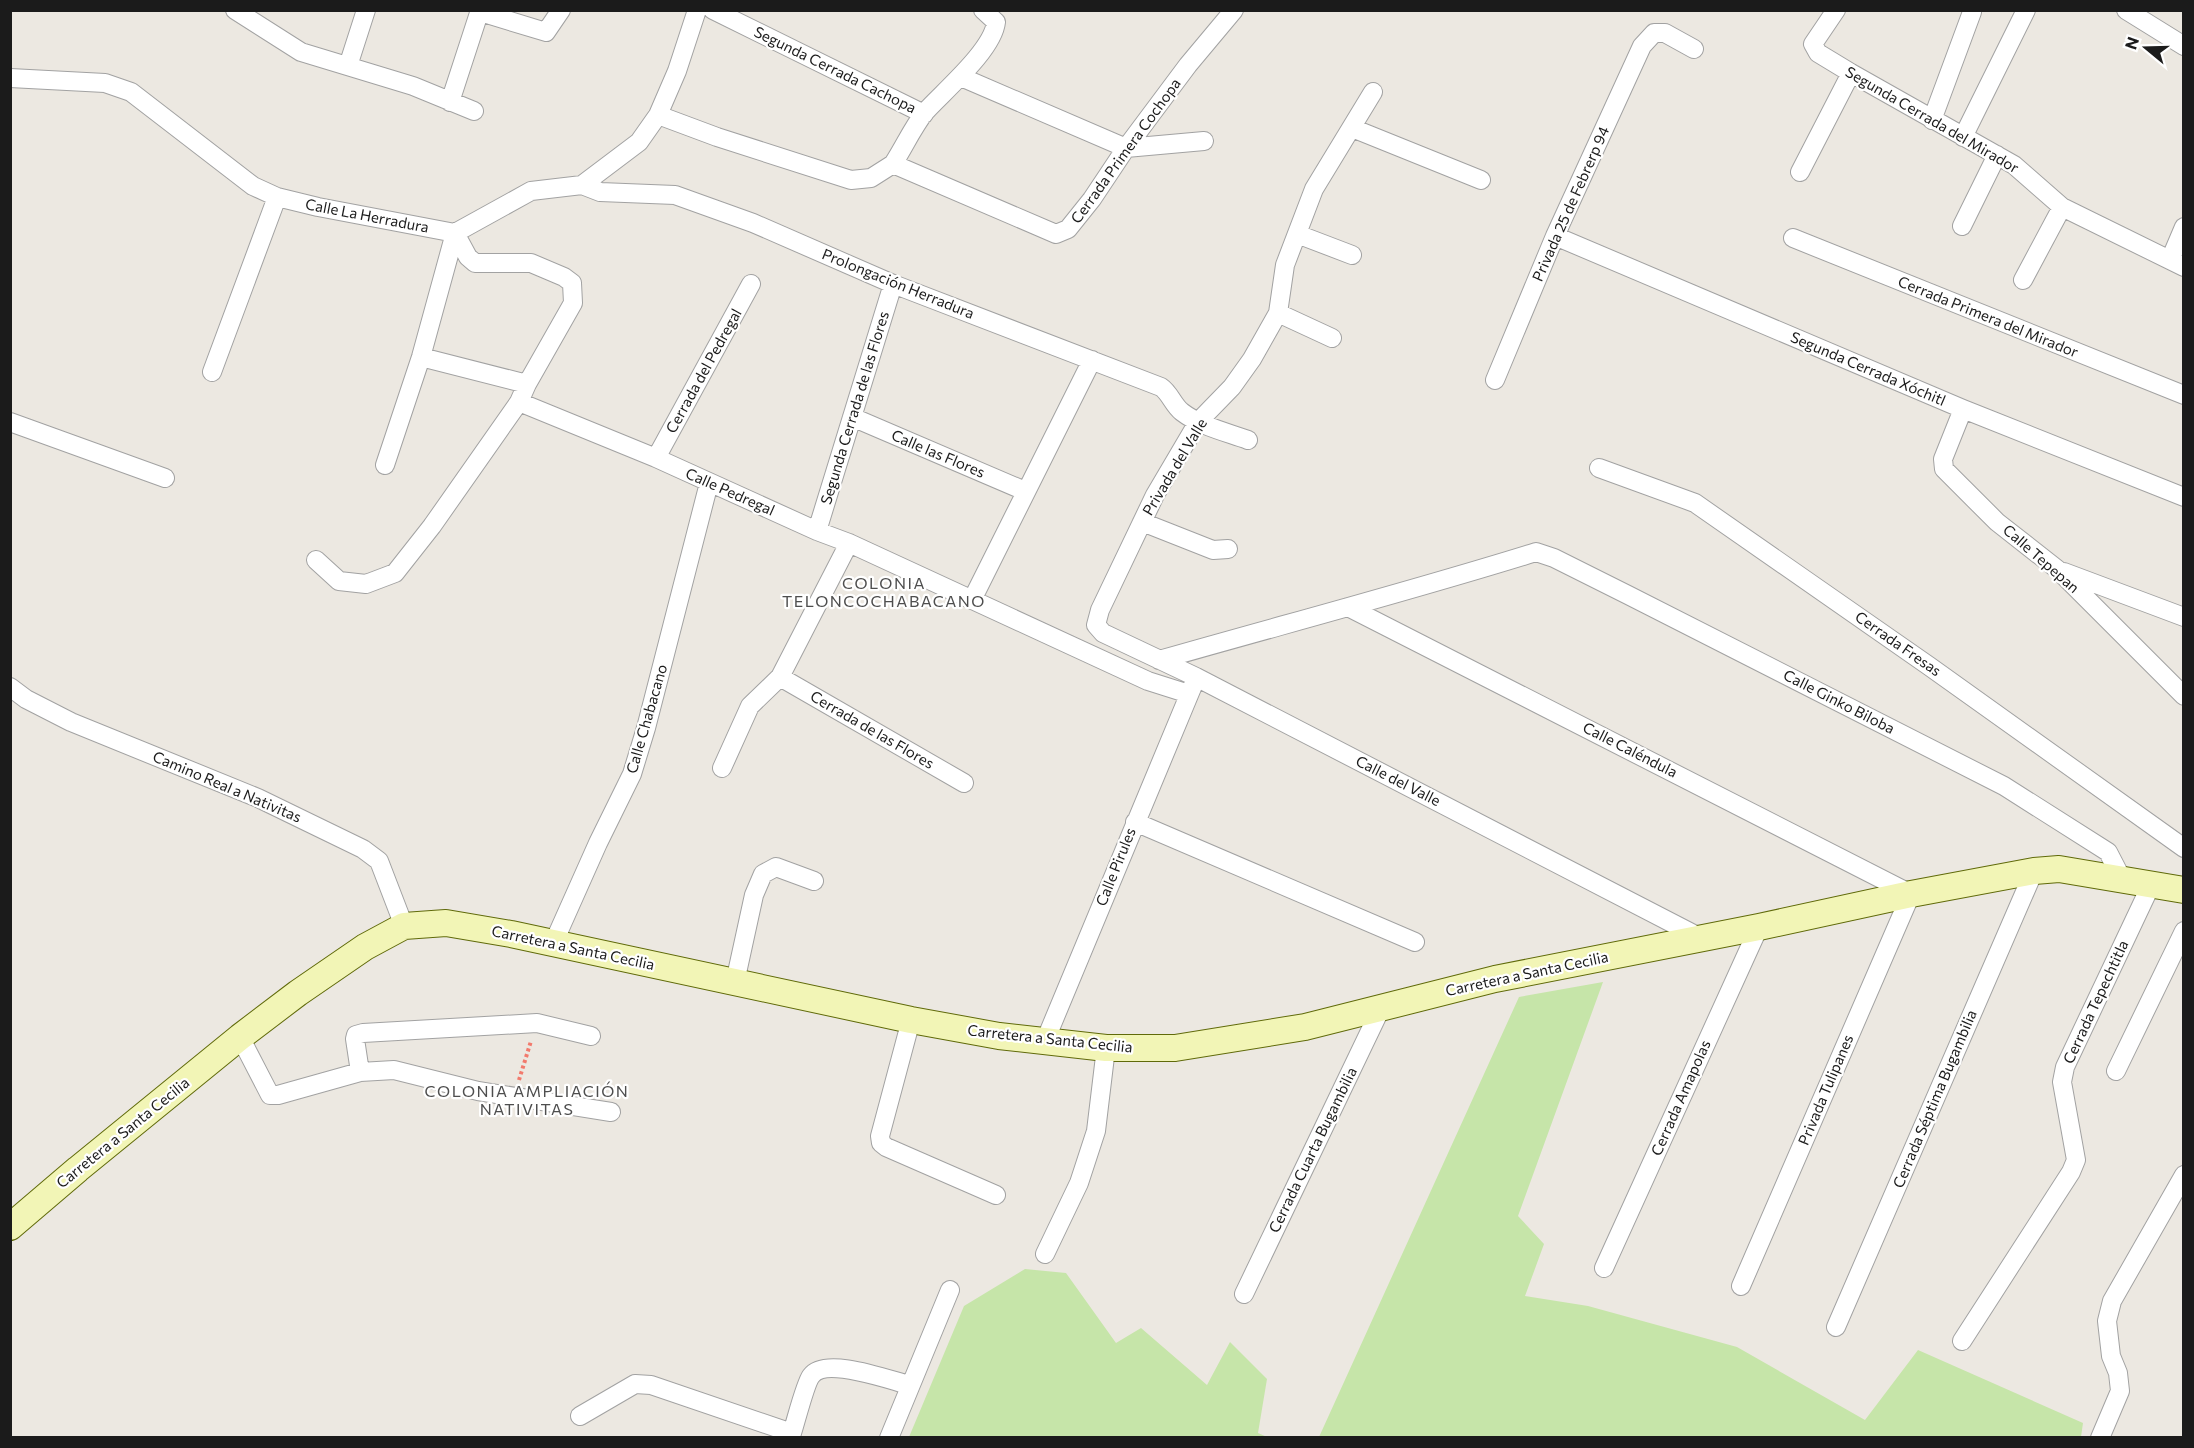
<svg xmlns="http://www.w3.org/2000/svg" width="2194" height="1448" viewBox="0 0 2194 1448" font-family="Commissioner,sans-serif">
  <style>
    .grass { fill: #c6e5a9 }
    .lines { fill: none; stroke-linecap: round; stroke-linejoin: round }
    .minor-casing { stroke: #a2a2a2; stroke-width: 20 }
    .secondary-casing { stroke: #606a0a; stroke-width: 28 }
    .path { stroke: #f27a6d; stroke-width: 4; stroke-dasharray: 3 3; stroke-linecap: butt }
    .minor { stroke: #fff; stroke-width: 18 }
    .secondary { stroke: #f2f5b6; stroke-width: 26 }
    .labels { text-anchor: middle; stroke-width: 4.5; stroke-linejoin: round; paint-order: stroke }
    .street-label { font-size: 15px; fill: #1b1b1b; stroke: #fff }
    .neighbourhood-label { font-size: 16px; letter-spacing: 1.5px; fill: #4e4e4e; stroke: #fff }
  </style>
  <rect width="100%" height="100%" fill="#ece8e1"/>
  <path class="grass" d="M1603 982 1518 1216 1544 1244 1525 1296 1588 1306 1737 1347 1865 1420 1918 1350 2083 1423 2081 1437H1319L1519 997Z
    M1025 1269 1066 1273 1116 1343 1141 1328 1207 1385 1230 1342 1267 1379 1258 1433 1267 1437H909L964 1306Z"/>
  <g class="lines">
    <g class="minor-casing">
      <path id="minor" d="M235 10 301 52 413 86 474 111
        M713 10 924 114
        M1836 10 1813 44 1818 53 1851 73 2014 165 2062 207 2184 267
        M2126 10 2184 46
        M480 12 546 32 561 10
        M348 66 366 10
        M961 77 1126 148 1204 141
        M10 78 105 83 131 92 253 186 277 197 318 207 455 233 531 191 582 185 639 142 658 115 677 71 697 10
        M1373 92 1314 189 1285 265 1278 313 1252 359 1232 387 1198 422 1155 495 1100 610 1096 625 1103 633 1196 677 1701 938
        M450 102 480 10
        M658 115 717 137 851 180 871 178 893 164 1056 234 1068 229 1092 199 1126 148 1188 65 1234 10
        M1932 120 1972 12
        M1352 128 1481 180
        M1963 137 2026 10
        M893 164C904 147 913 127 925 112 944 91 993 50 996 22L983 10
        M1800 172 1851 73
        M582 185 600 192 675 195 753 223 893 284 1161 387C1170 393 1173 405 1182 412 1200 426 1226 432 1248 440
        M1962 226 1997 155
        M455 233 468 257 475 263H531L564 277 572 283 573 303 527 384 519 402 656 458 817 531 849 543 1148 681 1189 694
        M1297 234 1352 255
        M1555 236 1963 409 2184 497
        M1793 238 2184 395
        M2170 260 2184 227
        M2023 280 2062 207
        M1278 313 1332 338
        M421 357 527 384
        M212 372 277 197
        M1495 380 1555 236 1642 46 1654 33H1665L1694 49
        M1963 409 1943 459 1944 469 1997 522 2057 569 2184 696
        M852 417 1025 491
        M10 422 165 478
        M656 458 751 284
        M385 465 421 357 455 233
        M1599 468 1695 503 1929 666 2184 848
        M1142 522 1213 550 1228 549
        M817 531 893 284
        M316 560 339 581 366 584 395 573 432 526 519 402
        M2064 572 2184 617
        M972 600 1092 360
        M1348 607 1911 894 1741 1286
        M1159 660C1285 624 1411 591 1536 552L1554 558 1628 595 2004 786 2108 852 2122 879
        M780 677 964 783
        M10 687 26 699 71 722 258 798 363 849 379 861 404 926
        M722 768 750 706 780 677 849 543
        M1135 822 1415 942
        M553 944 598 843 632 774 646 728 709 483
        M735 982 754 895 763 874 776 867 814 881
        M911 1020 880 1136 881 1143 886 1147 996 1195
        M240 1037 270 1095H278L360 1072 394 1070 478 1091 611 1112
        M1045 1041 1194 683
        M2116 1071 2184 931
        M360 1072 355 1039 356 1035 363 1033 537 1023 591 1036
        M1045 1254 1079 1183 1096 1131 1106 1048
        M1604 1268 1759 927
        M1244 1294 1382 1006
        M1836 1327 2034 871
        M1962 1341 2071 1172 2076 1160 2062 1082 2065 1067 2151 885
        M580 1416 635 1384 651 1385 792 1433C796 1421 805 1384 811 1376 825 1356 889 1380 909 1385
        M889 1438 950 1290
        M2100 1438 2120 1391 2118 1373 2111 1356 2107 1321 2112 1301 2184 1175"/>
    </g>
    <g class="secondary-casing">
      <path id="secondary" d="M10 1227 78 1169 240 1037 298 993 365 947 404 926 446 923 511 934 911 1020 999 1036 1106 1048H1175L1305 1027 1495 979 1759 927 1911 894 2034 871 2059 869 2184 890"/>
    </g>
    <path class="path" d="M519 1080 531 1041"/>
    <use href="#minor" class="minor"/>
    <use href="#secondary" class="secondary"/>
  </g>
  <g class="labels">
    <g class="street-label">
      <text transform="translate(835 70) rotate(26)" y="5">Segunda Cerrada Cachopa</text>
      <text transform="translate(1932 120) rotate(30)" y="5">Segunda Cerrada del Mirador</text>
      <text transform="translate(1126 151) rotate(-54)" y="5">Cerrada Primera Cochopa</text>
      <text transform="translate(1571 204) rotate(-66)" y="5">Privada 25 de Febrerp 94</text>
      <text transform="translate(367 216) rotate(11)" y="5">Calle La Herradura</text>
      <text transform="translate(898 284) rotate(22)" y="5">Prolongación Herradura</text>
      <text transform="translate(1988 317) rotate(22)" y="5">Cerrada Primera del Mirador</text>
      <text transform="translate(1868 369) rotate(23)" y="5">Segunda Cerrada Xóchitl</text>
      <text transform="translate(704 371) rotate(-61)" y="5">Cerrada del Pedregal</text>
      <text transform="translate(855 408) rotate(-73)" y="5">Segunda Cerrada de las Flores</text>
      <text transform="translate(938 454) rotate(23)" y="5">Calle las Flores</text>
      <text transform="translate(1175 467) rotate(-59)" y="5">Privada del Valle</text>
      <text transform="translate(730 492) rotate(24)" y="5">Calle Pedregal</text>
      <text transform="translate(2041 559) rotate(41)" y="5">Calle Tepepan</text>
      <text transform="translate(1898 644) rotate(35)" y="5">Cerrada Fresas</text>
      <text transform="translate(1839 702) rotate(27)" y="5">Calle Ginko Biloba</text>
      <text transform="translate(647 719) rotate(-74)" y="5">Calle Chabacano</text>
      <text transform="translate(872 730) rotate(30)" y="5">Cerrada de las Flores</text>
      <text transform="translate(1630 750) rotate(27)" y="5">Calle Caléndula</text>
      <text transform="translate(1398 781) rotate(27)" y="5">Calle del Valle</text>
      <text transform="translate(227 787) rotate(23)" y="5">Camino Real a Nativitas</text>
      <text transform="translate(1116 867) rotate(-68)" y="5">Calle Pirules</text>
      <text transform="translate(573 948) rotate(12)" y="5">Carretera a Santa Cecilia</text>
      <text transform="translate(1527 974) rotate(-12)" y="5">Carretera a Santa Cecilia</text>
      <text transform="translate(2096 1002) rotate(-65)" y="5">Cerrada Tepechtitla</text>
      <text transform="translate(1050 1039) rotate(6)" y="5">Carretera a Santa Cecilia</text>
      <text transform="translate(1826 1090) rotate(-67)" y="5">Privada Tulipanes</text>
      <text transform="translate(1681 1098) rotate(-66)" y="5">Cerrada Amapolas</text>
      <text transform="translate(1935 1099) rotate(-67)" y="5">Cerrada Séptima Bugambilia</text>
      <text transform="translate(123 1133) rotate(-39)" y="5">Carretera a Santa Cecilia</text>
      <text transform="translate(1313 1150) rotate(-64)" y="5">Cerrada Cuarta Bugambilia</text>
    </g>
    <g class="neighbourhood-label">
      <text x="884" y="589">COLONIA<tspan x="884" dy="18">TELONCOCHABACANO</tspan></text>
      <text x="527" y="1097">COLONIA AMPLIACIÓN<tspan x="527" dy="18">NATIVITAS</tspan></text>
    </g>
  </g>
  <rect width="2194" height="1448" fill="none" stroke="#1b1b1b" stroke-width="24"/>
  <g transform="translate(2146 48) rotate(289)" stroke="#ffffff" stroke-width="4.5" paint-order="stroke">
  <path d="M0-4.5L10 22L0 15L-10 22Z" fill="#1b1b1b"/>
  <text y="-9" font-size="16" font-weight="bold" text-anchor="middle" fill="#1b1b1b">N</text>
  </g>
</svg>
